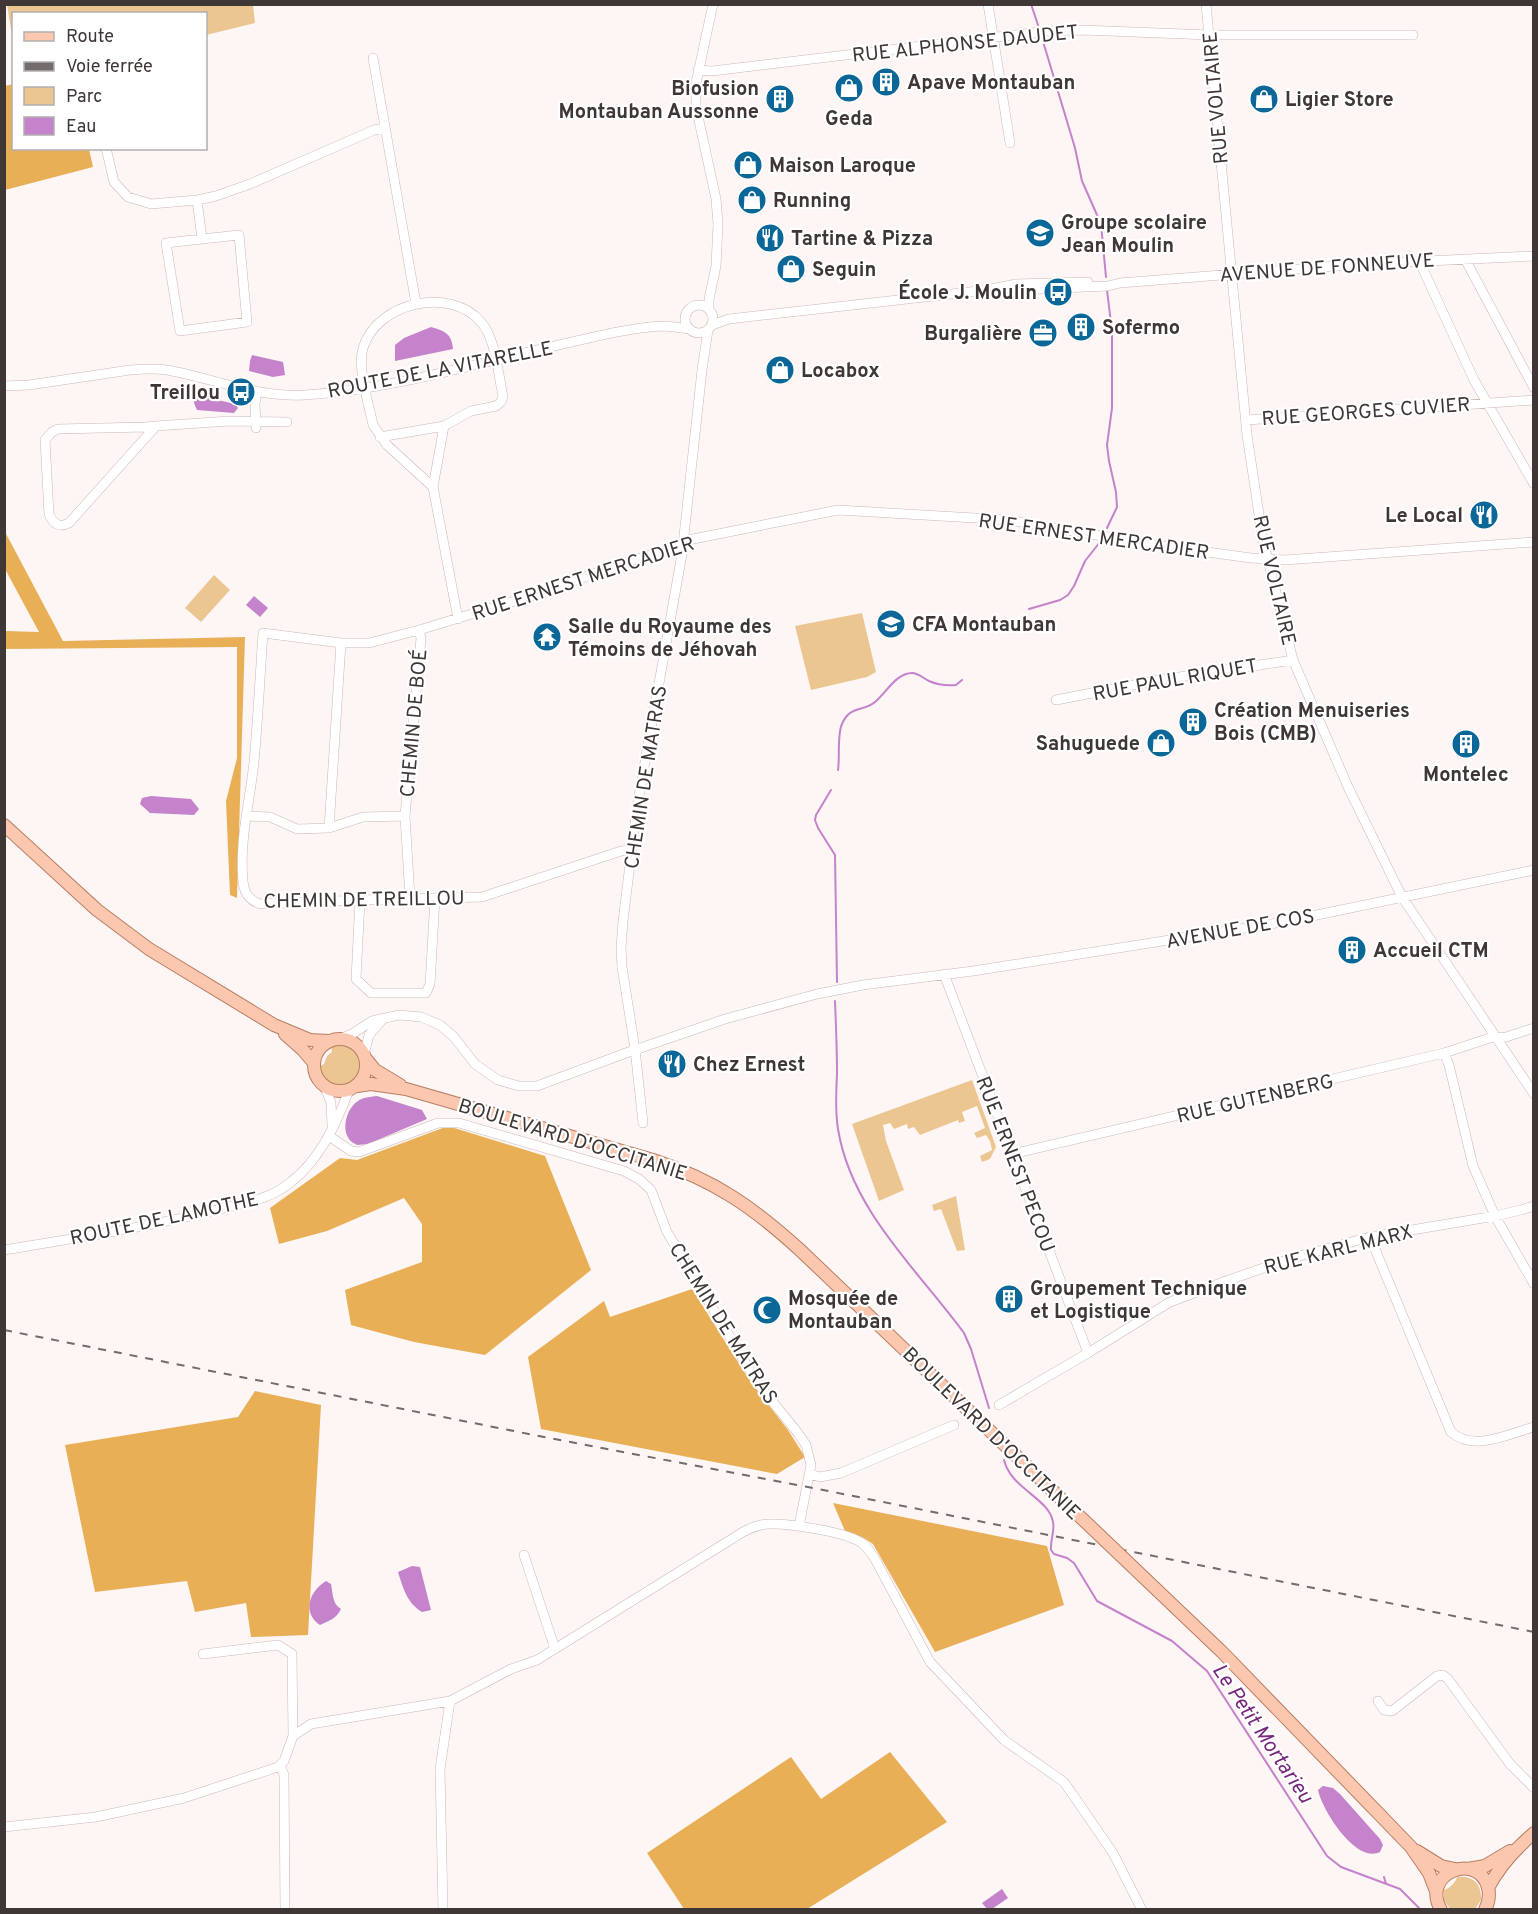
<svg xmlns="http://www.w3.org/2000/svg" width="1538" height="1914" viewBox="0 0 1538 1914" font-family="Overpass,sans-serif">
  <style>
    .green { fill: #ecc690 }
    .forest { fill: #e9af56 }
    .water { fill: #c483cb }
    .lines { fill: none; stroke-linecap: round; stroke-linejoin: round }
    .stream { stroke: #c483cb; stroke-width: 2 }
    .minor-casing { stroke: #cdb7b7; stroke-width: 10 }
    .major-casing { stroke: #b77e62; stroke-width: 14 }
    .minor { stroke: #fff; stroke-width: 9 }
    .major { stroke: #fbc8af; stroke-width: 12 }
    .rail { stroke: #746b6b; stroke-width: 2; stroke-dasharray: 8 8; stroke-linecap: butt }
    .major-bridge-casing { stroke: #b77e62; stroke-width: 14; stroke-linecap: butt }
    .major-bridge { stroke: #fbc8af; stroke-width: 12 }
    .labels { text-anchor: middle; stroke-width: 4.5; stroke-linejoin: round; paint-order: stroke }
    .street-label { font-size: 20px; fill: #3f3636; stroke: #fff }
    .poi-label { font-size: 20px; font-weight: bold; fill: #3f3636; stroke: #fff; text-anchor: start }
    .water-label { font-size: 21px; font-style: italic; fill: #76277e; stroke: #fff }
  </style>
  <rect width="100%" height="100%" fill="#fef5f5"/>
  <path class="green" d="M7 5H253L255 23 206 35V14H14L13 41Z
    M214 575 230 590 201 622 185 608Z
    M862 613 876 672 867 677 811 690 795 626Z
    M340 1045C374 1049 360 1095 333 1084 325 1081 321 1074 320 1066L324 1064 327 1056 332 1052 331 1047Z
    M972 1080 996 1147 990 1159 982 1162 980 1156 992 1150 990 1141 986 1135 977 1138 974 1133 985 1128 977 1106 962 1112 965 1121 959 1123 958 1120 920 1135 914 1127 908 1129 907 1124 894 1129 890 1123 883 1125 886 1141 904 1190 879 1201 852 1124Z
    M956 1196 965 1250 957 1251 941 1209 934 1211 932 1205Z
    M1457 1877C1473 1875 1482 1884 1481 1900L1475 1909H1450L1444 1900V1890C1449 1889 1456 1882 1457 1877Z"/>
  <path class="forest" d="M13 84 14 148 89 149 93 167 5 190V86Z
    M4 530 63 641 245 637 237 898 230 895 226 801 237 758V647L5 649V631L39 632 5 569Z
    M448 1126 545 1156 591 1270 485 1355 414 1342 351 1325 345 1290 422 1262V1224L404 1198 327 1231 279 1244 270 1208 340 1158 357 1160Z
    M692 1289 750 1381 788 1430 805 1457 777 1474 541 1429 528 1357 604 1301 610 1317Z
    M255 1391 321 1405 308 1635 251 1637 246 1603 195 1612 187 1581 95 1592 65 1445 238 1417Z
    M833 1503 1047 1546 1064 1605 935 1652 873 1544 862 1537 845 1531Z
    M890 1752 947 1822 807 1909H684L647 1853 791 1757 821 1799Z"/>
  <path class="water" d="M431 327C445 331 452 334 453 349L395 361V345L404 338Z
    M252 355 283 362 285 375 273 377 249 371 250 361Z
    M201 396 235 404 238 408 234 413 197 410 194 403V398Z
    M254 596 268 608 260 617 246 605Z
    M151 796 191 799 199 809 194 815 150 813 140 804 142 798Z
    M377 1096 422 1110 427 1119 368 1144 357 1145C354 1143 351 1142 349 1139 341 1128 347 1108 358 1101 363 1097 370 1097 377 1096Z
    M412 1566 420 1567 431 1610 422 1612C407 1603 403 1588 398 1572Z
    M326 1581 331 1584C333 1593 332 1604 341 1609 337 1618 329 1621 320 1625 302 1613 309 1591 326 1581Z
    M1323 1786 1333 1788 1340 1794 1380 1839 1383 1845 1380 1852C1356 1864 1322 1810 1318 1790Z
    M1002 1889 1008 1898 992 1909H987L982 1903Z"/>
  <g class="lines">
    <path class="stream" d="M1031 4 1038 25
      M1042 38 1075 148 1082 181 1101 224 1106 277
      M1107 528 1117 507 1116 492 1109 461 1107 445 1112 408V331L1107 290
      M1029 609 1060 600 1068 595 1074 586 1085 561 1100 542
      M838 770C840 757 837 734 842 724 850 705 863 712 875 702 886 693 896 673 912 673 918 673 923 678 929 681 938 685 946 686 956 685L962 680
      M831 790 816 815 815 820 818 828 835 855 837 982
      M835 1001C836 1025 837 1049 837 1074 836 1092 835 1111 838 1129 851 1210 917 1269 964 1333L971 1349 989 1408
      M1004 1460C1011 1489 1049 1498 1053 1522 1055 1531 1050 1541 1051 1550L1054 1554 1067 1558 1074 1563 1097 1601 1172 1641 1207 1671 1327 1856 1341 1867 1400 1889 1421 1910
      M1384 1877 1386 1884"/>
    <g class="minor-casing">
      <path id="minor" d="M988 4 1010 143
        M1206 4 1247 435 1263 541 1293 660 1348 787 1402 897 1534 1094
        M373 58 416 304
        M698 70 712 71 1048 31 1082 30 1210 35H1413
        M106 148 114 182 128 197 151 204 197 200 216 196 250 184 374 130 384 128
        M197 200 202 239 166 243 180 331 247 322 239 235 202 239
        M1465 259 1534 388
        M1421 260 1422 267 1474 380 1534 484
        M987 290 995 291 1108 286 1120 283 1362 264 1534 256
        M685 319a14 14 0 1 1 28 0a14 14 0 1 1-28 0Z
        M709 309V299L716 266 718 224 716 199 696 107V83L713 4
        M712 325 729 319 987 290 1016 284 1088 282
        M4 386 29 385 130 370C142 369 155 368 167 370 212 378 258 398 305 395 386 390 466 366 546 348 582 340 625 328 662 326 671 326 680 328 689 329
        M1247 420 1534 400
        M156 426 69 523C59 528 53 524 49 514L45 440 52 432 58 429 145 427 156 426 229 421 287 422
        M444 426 471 411 496 406 501 402 503 396C498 374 496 339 481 322 450 286 377 302 363 348 357 369 369 404 373 425L387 445 433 487 458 619
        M256 428 255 404 257 391
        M380 437 444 426 433 487
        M1056 700 1159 680 1293 660
        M246 816 270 817 297 829 329 828 363 817 405 816 410 898
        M405 816 421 638 419 630
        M329 828 341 643
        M632 850 621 851 482 897 360 900 260 904C249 900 244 893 243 881 239 841 250 801 254 762 258 719 260 676 263 633L341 643H369L419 630 531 596 627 562 678 547 688 540 838 510 1009 520 1155 545 1251 558 1285 560 1534 542
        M360 900 356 979 371 993H426L430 984 435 898
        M944 974 1088 1353
        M339 1039 352 1034 372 1021 399 1015 421 1017 440 1025 454 1037 475 1064 498 1080 519 1086H537L626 1053 725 1019 817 994 863 985 973 971 1283 922 1534 870
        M1444 1053 1449 1065 1473 1166 1495 1216 1534 1284
        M364 1055 369 1035 382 1020
        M325 1087 331 1103 332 1125
        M643 1123 635 1049 622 967 621 948 623 921 637 807 682 554 702 370 708 330
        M329 1136 351 1151 359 1152 438 1123H459L624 1171 639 1179 651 1190 667 1232 758 1384 798 1433 806 1445 811 1465 799 1526
        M1012 1154 1444 1053 1490 1038 1506 1037 1534 1028
        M1370 1237 1451 1432C1474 1452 1508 1434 1534 1427
        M4 1250C77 1238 149 1227 220 1209 245 1203 271 1199 291 1182 320 1159 336 1125 349 1090
        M999 1405 1088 1353 1170 1302 1226 1281 1292 1258 1370 1237 1495 1216 1521 1210 1534 1206
        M810 1474 820 1477 841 1473 954 1425
        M524 1555 555 1649
        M203 1654 278 1645 292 1654 293 1736
        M1378 1701 1384 1710 1392 1711 1437 1676 1443 1675 1448 1679 1510 1764 1534 1788
        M280 1765 284 1775 285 1910
        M4 1827 96 1817 184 1798 278 1767 284 1761 293 1736 311 1724 450 1701 511 1669 537 1660 743 1532C751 1528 759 1524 769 1524 788 1523 845 1532 860 1542 867 1546 871 1553 875 1559L930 1662 1004 1740 1064 1782 1113 1853 1142 1910
        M443 1910 440 1769 450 1701"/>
    </g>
    <g class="major-casing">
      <path id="major" d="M4 825 97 910 149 949 274 1025 310 1040 329 1041
        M285 1034 303 1050 314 1063
        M314 1065a26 26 0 1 1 52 0a26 26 0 1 1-52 0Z
        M366 1059 375 1070 400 1085
        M357 1086 371 1084 406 1089 653 1160C714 1180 753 1207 800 1250L1073 1510
        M1158 1591 1222 1652 1411 1847 1429 1873 1436 1891
        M1417 1851 1441 1866 1455 1869
        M1468 1869 1485 1866 1510 1851
        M1488 1888C1499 1867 1515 1849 1534 1833
        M1441 1910C1420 1873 1477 1851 1488 1887 1490 1895 1489 1902 1485 1910"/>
    </g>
    <use href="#minor" class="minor"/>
    <use href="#major" class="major"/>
    <path class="rail" d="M4 1330 544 1437 808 1487 1534 1632"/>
    <g class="major-bridge-casing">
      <path id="major-bridge" d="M1073 1510 1158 1591"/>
    </g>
    <use href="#major-bridge" class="major-bridge"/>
  </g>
  <defs>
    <g id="building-disc" transform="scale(1.5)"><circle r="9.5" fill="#0b6797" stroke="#fff"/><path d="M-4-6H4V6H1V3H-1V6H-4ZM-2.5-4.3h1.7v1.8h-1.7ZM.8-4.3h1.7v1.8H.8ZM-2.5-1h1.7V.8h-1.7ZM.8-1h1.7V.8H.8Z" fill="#fff"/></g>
    <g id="shop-disc" transform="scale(1.5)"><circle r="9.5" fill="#0b6797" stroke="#fff"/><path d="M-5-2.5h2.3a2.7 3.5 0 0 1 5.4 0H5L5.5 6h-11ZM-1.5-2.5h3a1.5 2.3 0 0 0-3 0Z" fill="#fff"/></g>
    <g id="school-disc" transform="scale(1.5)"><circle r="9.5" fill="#0b6797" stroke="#fff"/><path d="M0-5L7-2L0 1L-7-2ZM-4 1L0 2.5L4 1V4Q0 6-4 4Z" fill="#fff"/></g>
    <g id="restaurant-disc" transform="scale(1.5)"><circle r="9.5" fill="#0b6797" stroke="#fff"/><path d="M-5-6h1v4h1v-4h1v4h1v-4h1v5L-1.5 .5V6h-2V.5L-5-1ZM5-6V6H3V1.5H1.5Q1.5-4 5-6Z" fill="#fff"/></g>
    <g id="bus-disc" transform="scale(1.5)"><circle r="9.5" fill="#0b6797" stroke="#fff"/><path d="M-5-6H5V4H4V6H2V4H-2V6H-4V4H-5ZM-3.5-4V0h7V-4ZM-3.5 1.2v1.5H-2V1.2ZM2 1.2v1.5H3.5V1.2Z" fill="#fff"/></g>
    <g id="office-disc" transform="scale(1.5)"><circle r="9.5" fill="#0b6797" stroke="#fff"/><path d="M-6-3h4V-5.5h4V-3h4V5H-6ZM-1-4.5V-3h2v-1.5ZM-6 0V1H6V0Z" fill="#fff"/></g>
    <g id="university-disc" transform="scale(1.5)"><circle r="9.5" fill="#0b6797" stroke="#fff"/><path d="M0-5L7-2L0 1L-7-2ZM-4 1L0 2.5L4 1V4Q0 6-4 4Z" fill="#fff"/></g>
    <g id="temple-disc" transform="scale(1.5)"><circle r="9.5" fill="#0b6797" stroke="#fff"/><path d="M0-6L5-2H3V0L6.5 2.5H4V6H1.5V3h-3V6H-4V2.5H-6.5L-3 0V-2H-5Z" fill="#fff"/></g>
    <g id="mosque-disc" transform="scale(1.5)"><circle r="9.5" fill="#0b6797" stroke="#fff"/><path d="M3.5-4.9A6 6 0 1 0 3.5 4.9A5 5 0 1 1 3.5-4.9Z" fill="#fff"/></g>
  </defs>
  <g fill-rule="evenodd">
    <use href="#building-disc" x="886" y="82"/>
    <use href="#shop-disc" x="849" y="88"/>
    <use href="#building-disc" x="780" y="99"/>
    <use href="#shop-disc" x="1264" y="99"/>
    <use href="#shop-disc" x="748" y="165"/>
    <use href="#shop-disc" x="752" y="200"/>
    <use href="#school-disc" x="1040" y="233"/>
    <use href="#restaurant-disc" x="770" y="238"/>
    <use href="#shop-disc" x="791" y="269"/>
    <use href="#bus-disc" x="1058" y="292"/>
    <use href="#building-disc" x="1081" y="327"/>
    <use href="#office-disc" x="1043" y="333"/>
    <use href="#shop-disc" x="780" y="370"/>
    <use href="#bus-disc" x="241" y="392"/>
    <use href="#restaurant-disc" x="1484" y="515"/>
    <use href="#university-disc" x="891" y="624"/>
    <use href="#temple-disc" x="547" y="637"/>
    <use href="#building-disc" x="1193" y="722"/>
    <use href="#shop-disc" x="1161" y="743"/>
    <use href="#building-disc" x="1466" y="744"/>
    <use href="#building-disc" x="1352" y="950"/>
    <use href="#restaurant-disc" x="672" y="1064"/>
    <use href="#building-disc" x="1009" y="1299"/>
    <use href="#mosque-disc" x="767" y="1310"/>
  </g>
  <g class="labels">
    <g class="street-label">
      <text transform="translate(965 43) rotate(-6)" y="7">RUE ALPHONSE DAUDET</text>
      <text transform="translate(1215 98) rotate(-95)" y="7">RUE VOLTAIRE</text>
      <text transform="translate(1327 267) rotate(-4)" y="7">AVENUE DE FONNEUVE</text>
      <text transform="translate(440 369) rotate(-11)" y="7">ROUTE DE LA VITARELLE</text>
      <text transform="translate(1366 411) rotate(-4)" y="7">RUE GEORGES CUVIER</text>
      <text transform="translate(1094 536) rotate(8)" y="7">RUE ERNEST MERCADIER</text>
      <text transform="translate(583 578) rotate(-18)" y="7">RUE ERNEST MERCADIER</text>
      <text transform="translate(1275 580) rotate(77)" y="7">RUE VOLTAIRE</text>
      <text transform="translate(1175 679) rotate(-10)" y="7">RUE PAUL RIQUET</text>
      <text transform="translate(413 723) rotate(-85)" y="7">CHEMIN DE BOÉ</text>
      <text transform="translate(645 777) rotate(-81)" y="7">CHEMIN DE MATRAS</text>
      <text transform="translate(364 899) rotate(-1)" y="7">CHEMIN DE TREILLOU</text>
      <text transform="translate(1240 928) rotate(-10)" y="7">AVENUE DE COS</text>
      <text transform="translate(1255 1098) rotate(-13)" y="7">RUE GUTENBERG</text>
      <text transform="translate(573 1139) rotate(17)" y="7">BOULEVARD D'OCCITANIE</text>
      <text transform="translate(1016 1164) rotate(69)" y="7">RUE ERNEST PECOU</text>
      <text transform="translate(164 1218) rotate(-12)" y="7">ROUTE DE LAMOTHE</text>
      <text transform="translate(1338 1249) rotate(-14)" y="7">RUE KARL MARX</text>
      <text transform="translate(724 1323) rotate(58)" y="7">CHEMIN DE MATRAS</text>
      <text transform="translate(992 1433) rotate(44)" y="7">BOULEVARD D'OCCITANIE</text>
    </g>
    <g class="poi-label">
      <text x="907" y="89">Apave Montauban</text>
      <text x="759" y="95" text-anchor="end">Biofusion<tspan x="759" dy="23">Montauban Aussonne</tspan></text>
      <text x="1285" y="106">Ligier Store</text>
      <text x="849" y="125" text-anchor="middle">Geda</text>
      <text x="769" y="172">Maison Laroque</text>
      <text x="773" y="207">Running</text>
      <text x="1061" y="229">Groupe scolaire<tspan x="1061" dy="23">Jean Moulin</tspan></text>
      <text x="791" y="245">Tartine &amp; Pizza</text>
      <text x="812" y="276">Seguin</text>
      <text x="1037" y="299" text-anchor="end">École J. Moulin</text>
      <text x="1102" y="334">Sofermo</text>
      <text x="1022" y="340" text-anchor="end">Burgalière</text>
      <text x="801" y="377">Locabox</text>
      <text x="220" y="399" text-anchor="end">Treillou</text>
      <text x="1463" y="522" text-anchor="end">Le Local</text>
      <text x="912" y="631">CFA Montauban</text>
      <text x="568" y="633">Salle du Royaume des<tspan x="568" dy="23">Témoins de Jéhovah</tspan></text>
      <text x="1214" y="717">Création Menuiseries<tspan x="1214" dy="23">Bois (CMB)</tspan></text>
      <text x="1140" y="750" text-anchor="end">Sahuguede</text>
      <text x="1466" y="781" text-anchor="middle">Montelec</text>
      <text x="1373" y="957">Accueil CTM</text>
      <text x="693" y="1071">Chez Ernest</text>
      <text x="1030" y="1295">Groupement Technique<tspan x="1030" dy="23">et Logistique</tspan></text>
      <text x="788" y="1305">Mosquée de<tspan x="788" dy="23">Montauban</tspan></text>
    </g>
    <g class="water-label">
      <text transform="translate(1263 1733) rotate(56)" y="7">Le Petit Mortarieu</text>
    </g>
  </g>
  <rect width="1538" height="1914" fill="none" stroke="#3f3636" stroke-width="12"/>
  <rect x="12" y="12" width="195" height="138" fill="#ffffff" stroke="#b2afaf" stroke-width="1.5"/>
  <rect x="24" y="32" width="30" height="9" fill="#fbc8af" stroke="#b2afaf" stroke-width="1.5"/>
  <text x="66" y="42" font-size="18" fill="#3f3636">Route</text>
  <rect x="24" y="62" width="30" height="9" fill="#746b6b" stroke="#b2afaf" stroke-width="1.5"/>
  <text x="66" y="72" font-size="18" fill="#3f3636">Voie ferrée</text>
  <rect x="24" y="87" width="30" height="18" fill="#ecc690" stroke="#b2afaf" stroke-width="1.5"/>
  <text x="66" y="102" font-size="18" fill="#3f3636">Parc</text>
  <rect x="24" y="117" width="30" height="18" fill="#c483cb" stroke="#b2afaf" stroke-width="1.5"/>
  <text x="66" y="132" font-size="18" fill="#3f3636">Eau</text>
</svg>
